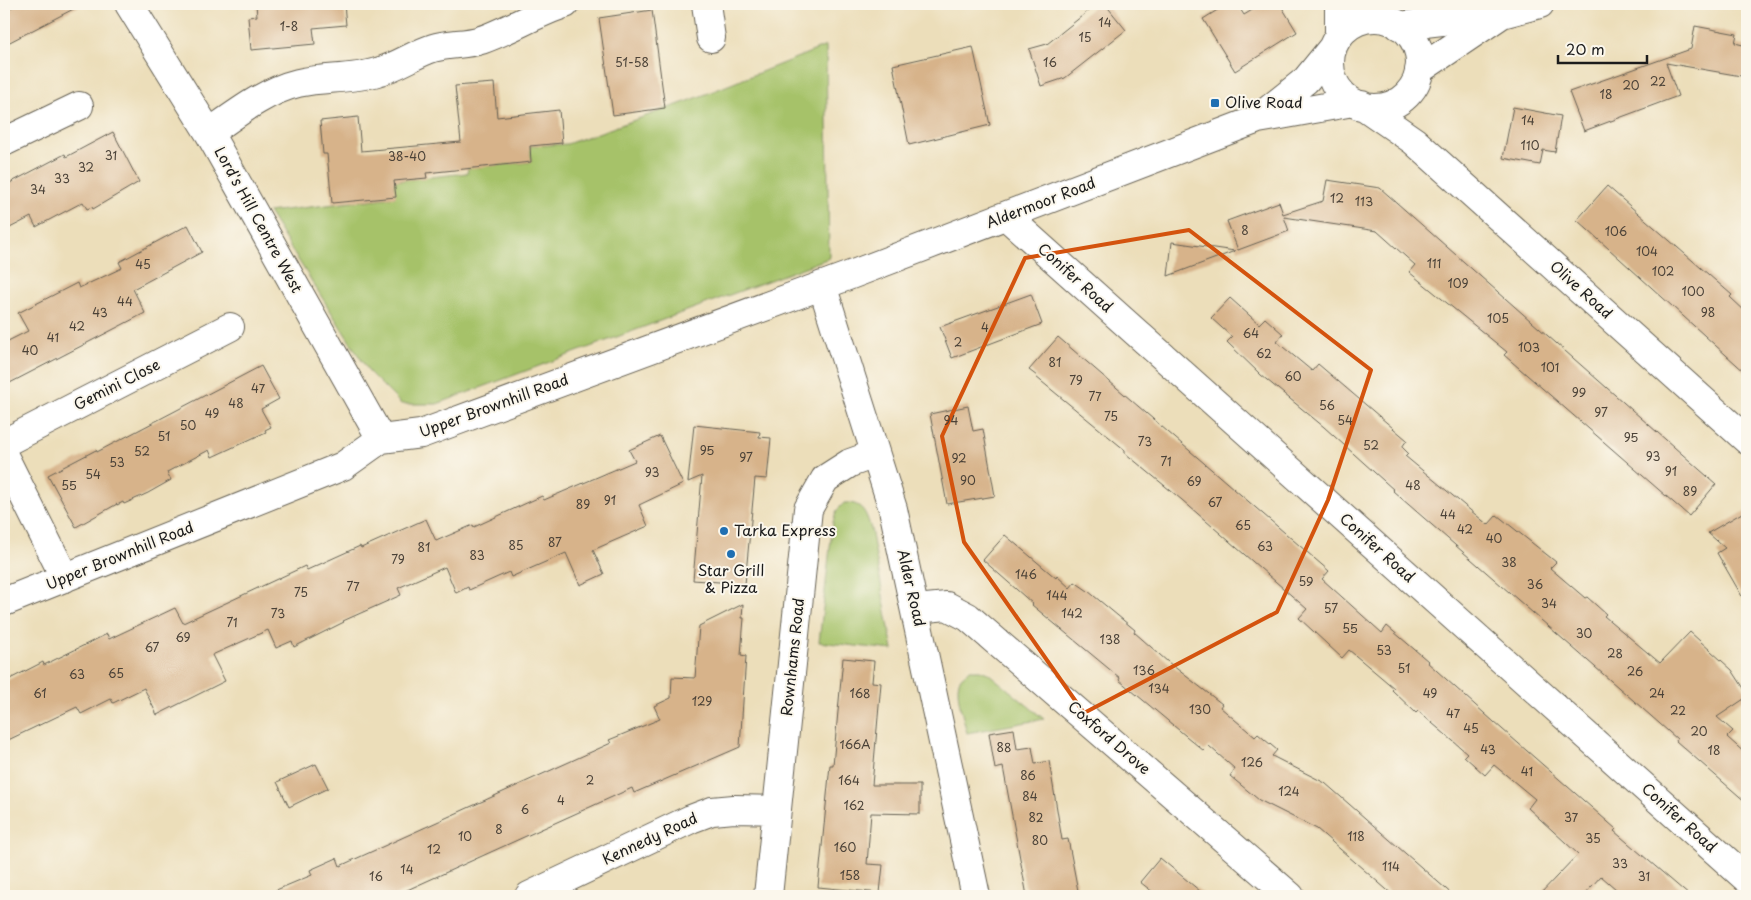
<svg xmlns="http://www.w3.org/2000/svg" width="1751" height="900" viewBox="0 0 1751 900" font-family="'Playpen Sans',sans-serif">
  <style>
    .green { fill: #a6c269; stroke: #616f42 }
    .building { fill: #d7b38a }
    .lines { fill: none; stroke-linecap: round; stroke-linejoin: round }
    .minor-casing { stroke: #656053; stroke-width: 30 }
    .minor { stroke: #fff; stroke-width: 28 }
    .marked { fill: none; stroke: #d4530e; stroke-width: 4; stroke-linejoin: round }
    .poi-dot { fill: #1f6fb2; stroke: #fbf7ec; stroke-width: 2 }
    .labels { text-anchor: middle; stroke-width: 4; stroke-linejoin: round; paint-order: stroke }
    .number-label { font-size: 12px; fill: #4b4238 }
    .poi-label { font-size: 15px; fill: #1c1c1c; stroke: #fbf7ec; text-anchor: start }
    .street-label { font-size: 15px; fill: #1c1c1c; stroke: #fbf7ec }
  </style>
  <rect width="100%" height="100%" fill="#fbf7ec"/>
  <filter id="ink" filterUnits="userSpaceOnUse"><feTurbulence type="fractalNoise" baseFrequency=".02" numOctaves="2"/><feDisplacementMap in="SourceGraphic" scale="10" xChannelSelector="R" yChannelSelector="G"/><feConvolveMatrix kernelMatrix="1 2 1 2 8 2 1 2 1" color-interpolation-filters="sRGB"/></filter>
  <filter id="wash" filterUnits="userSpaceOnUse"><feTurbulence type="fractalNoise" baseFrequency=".0096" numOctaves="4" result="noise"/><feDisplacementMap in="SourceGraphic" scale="20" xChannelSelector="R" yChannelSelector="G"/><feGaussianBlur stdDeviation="1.12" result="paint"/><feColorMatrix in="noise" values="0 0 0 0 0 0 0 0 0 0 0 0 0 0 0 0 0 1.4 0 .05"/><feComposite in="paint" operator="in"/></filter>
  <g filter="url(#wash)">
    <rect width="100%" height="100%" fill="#ecdeba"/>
    <path class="green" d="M826 46 829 258 437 404H401L369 372 268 212 395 197 394 181 467 173 468 168 531 162 530 146 567 144 691 100Z
      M844 503C863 502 866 513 871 529L893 650 819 642 833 522 837 510Z
      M970 670H980L988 673 1044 719 967 733C964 720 955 694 959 681 961 676 966 673 970 670Z"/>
    <g id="blocks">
      <path class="building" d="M18 4H83L4 45V11Z
        M256 4H344L346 25 313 28 315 44 251 50 248 17 257 16Z
        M1097 4H1105L1126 30 1065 78 1041 86 1029 49 1047 44Z
        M1227 4H1237L1244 15 1262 4H1280L1297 32 1235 71 1203 19Z
        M652 10 665 108 613 115 599 18Z
        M1695 26 1737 34 1735 43 1747 46V77L1666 63 1678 96 1584 131 1569 92 1691 49Z
        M973 47 990 125 909 145 893 65Z
        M494 83 497 117 559 110 562 143 530 146 531 162 426 173 427 178 394 181 396 197 332 203 327 154H323L320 121 358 117 361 151 461 142 455 86Z
        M1513 107 1561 116 1555 152 1543 150 1540 165 1503 158Z
        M113 132 139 182 93 209 92 207 87 209 83 202 36 227 31 217 4 231V186L65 154 66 157Z
        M1327 180 1380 188 1716 484 1689 516 1504 355 1507 352 1409 272 1415 265 1377 231 1284 217 1289 231 1238 250 1227 221 1279 202 1283 214 1323 201Z
        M1607 186 1732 295 1730 297 1747 313V374L1577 220Z
        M188 225 202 252 133 289 145 313 4 386V343L28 331 18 313 77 283 79 288 122 268 119 262Z
        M1172 242 1235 251 1168 276Z
        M1031 294 1042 324 952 358 940 327Z
        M1230 298 1259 324 1265 318 1283 334 1277 342 1312 371 1318 364 1407 440 1402 447 1408 453 1405 456 1488 525 1497 515 1556 562 1550 568 1585 598 1587 597 1606 614 1604 616 1660 663 1690 632 1732 670 1747 693V697L1717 717 1733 731 1727 737 1747 755V803L1676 741 1677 739 1634 701 1393 491 1394 490 1324 427 1261 375 1227 342 1232 337 1211 318Z
        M1058 337 1329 571 1322 579 1382 633 1387 626 1428 661 1427 662 1494 722 1616 829 1614 831 1690 896H1624L1601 876 1583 896H1538L1578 854 1528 808 1535 799 1494 765 1485 775 1464 756 1467 753 1418 711 1416 713 1392 690 1394 688 1349 650 1342 658 1299 618 1307 609 1182 500 1125 453V450L1036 377 1037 376 1029 370Z
        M261 366 279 399 261 409 271 427 265 430 266 432 212 457 209 450 167 472 171 480 148 493 124 504 123 502 117 505V504L76 527 48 475 96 450 97 452Z
        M968 406 973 431 983 429 995 496 947 504 930 414Z
        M694 425 760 432 759 437 771 438 767 479 755 478 745 584 693 580 702 476 688 482Z
        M660 436 683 484 639 505 648 526 593 550 604 574 580 585 566 553 511 577 509 572 469 590 468 587 456 593 445 567 398 588 401 595 343 621 344 622 294 647 292 641 276 648 268 630 212 655 225 681 157 715 144 688 113 703 111 699 81 714 77 707 4 742V682L43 662 44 665 107 634 109 639 175 608 183 623 305 566 307 570 360 546 361 548 426 519 436 541 473 525 474 527 542 496 544 500 635 461 629 450Z
        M1747 510V605L1717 553 1725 548 1708 533Z
        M1005 535 1056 578 1057 576 1070 588 1075 582 1088 591 1135 630 1134 632 1168 662 1222 704 1220 707 1255 737 1258 734 1277 750 1272 756 1325 783 1454 896H1394L1317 829 1259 800 1230 776 1235 769 1209 746 1204 751 1119 680 1120 678 1032 605 1033 604 983 560Z
        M743 604 742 618H744L741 655 746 656 740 747 634 793 632 788 394 896H262L312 875 310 870 337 858 340 866 611 743 609 740 660 719 654 706 671 698 672 677 695 678 699 626Z
        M843 658 874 661 872 682 881 683 872 785H920V814L871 813 867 864 883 865 880 893 818 887 830 765H833Z
        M1014 729 1017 749 1032 747 1035 764 1049 761 1062 840 1068 839 1079 896H1027L1003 767 995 769 989 733Z
        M316 764 328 788 289 807 277 782Z
        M1160 858 1206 896H1158L1140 882Z"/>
    </g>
  </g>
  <g filter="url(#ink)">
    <use href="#blocks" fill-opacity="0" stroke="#656053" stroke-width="1"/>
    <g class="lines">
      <g class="minor-casing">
        <path id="minor" d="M129 4 209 133 381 439
          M706 4 711 38
          M1339 4V36
          M1330 63a45 45 0 1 1 90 0a45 45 0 1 1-90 0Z
          M1399 26 1502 14 1540 4
          M1419 70 1499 16
          M1362 105 1414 141 1747 440
          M1261 116 1306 80 1332 48
          M209 133C236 114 265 91 298 83 324 77 351 80 377 72 397 67 414 54 433 48 449 43 465 45 481 40 510 30 536 13 565 4
          M4 142 79 106
          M1006 216 1747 879
          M822 285 893 509 976 896
          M4 443 230 327
          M4 456 65 578
          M4 602 343 466 381 439 421 434 848 276 1258 119 1353 102
          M916 609 947 606 968 617 1290 896
          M529 896 691 819 712 811 734 809 777 810
          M768 896 808 509 825 479 850 463 875 454"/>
      </g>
      <use href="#minor" class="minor"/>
    </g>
  </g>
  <path class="marked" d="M1189 230 1371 370 1328 500 1277 612 1084 713 964 542 942 436 1025 258Z"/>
  <g class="poi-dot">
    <rect x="1210" y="98" width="10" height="10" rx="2.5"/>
    <circle cx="724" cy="531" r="5"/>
    <circle cx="731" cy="554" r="5"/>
  </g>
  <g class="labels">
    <g class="number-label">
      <text x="1105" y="27">14</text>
      <text x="289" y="31">1-8</text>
      <text x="1085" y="42">15</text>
      <text x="632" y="67">51-58</text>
      <text x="1050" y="67">16</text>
      <text x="1658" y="86">22</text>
      <text x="1631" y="90">20</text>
      <text x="1606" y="99">18</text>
      <text x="1528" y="125">14</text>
      <text x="1530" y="150">110</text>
      <text x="111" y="160">31</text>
      <text x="407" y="161">38-40</text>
      <text x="86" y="172">32</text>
      <text x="62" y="183">33</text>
      <text x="38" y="194">34</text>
      <text x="1337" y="203">12</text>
      <text x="1364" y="206">113</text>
      <text x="1245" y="235">8</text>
      <text x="1616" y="236">106</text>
      <text x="1647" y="256">104</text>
      <text x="1434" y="268">111</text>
      <text x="143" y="269">45</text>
      <text x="1663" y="276">102</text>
      <text x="1458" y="288">109</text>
      <text x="1693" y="296">100</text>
      <text x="125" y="306">44</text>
      <text x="100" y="317">43</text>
      <text x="1708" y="317">98</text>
      <text x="1498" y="323">105</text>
      <text x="77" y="331">42</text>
      <text x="985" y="332">4</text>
      <text x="1251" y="338">64</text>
      <text x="53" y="342">41</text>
      <text x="958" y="347">2</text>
      <text x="1529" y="352">103</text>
      <text x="30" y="355">40</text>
      <text x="1264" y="358">62</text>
      <text x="1055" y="367">81</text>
      <text x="1550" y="372">101</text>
      <text x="1293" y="381">60</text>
      <text x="1076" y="385">79</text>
      <text x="258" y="393">47</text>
      <text x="1579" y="397">99</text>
      <text x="1095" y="401">77</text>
      <text x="236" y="408">48</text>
      <text x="1327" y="410">56</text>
      <text x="1601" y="417">97</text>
      <text x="212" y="418">49</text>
      <text x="1111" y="421">75</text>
      <text x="951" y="425">94</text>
      <text x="1345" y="425">54</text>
      <text x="188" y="430">50</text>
      <text x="164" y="441">51</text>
      <text x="1631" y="442">95</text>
      <text x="1145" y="446">73</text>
      <text x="1371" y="450">52</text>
      <text x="707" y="455">95</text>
      <text x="142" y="456">52</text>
      <text x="1653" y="461">93</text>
      <text x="746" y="462">97</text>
      <text x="959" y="463">92</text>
      <text x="1166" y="466">71</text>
      <text x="117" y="467">53</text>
      <text x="1671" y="476">91</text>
      <text x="652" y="477">93</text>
      <text x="93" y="479">54</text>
      <text x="968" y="485">90</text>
      <text x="1194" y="486">69</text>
      <text x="69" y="490">55</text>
      <text x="1413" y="490">48</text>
      <text x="1690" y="496">89</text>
      <text x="610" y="505">91</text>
      <text x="1215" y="507">67</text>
      <text x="583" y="509">89</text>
      <text x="1448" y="519">44</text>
      <text x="1243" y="530">65</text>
      <text x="1465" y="534">42</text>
      <text x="1494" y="543">40</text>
      <text x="555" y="547">87</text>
      <text x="516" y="550">85</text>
      <text x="1265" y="551">63</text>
      <text x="424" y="552">81</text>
      <text x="477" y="560">83</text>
      <text x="398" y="564">79</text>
      <text x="1509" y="567">38</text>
      <text x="1026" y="579">146</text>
      <text x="1306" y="586">59</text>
      <text x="1535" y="589">36</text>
      <text x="353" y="591">77</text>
      <text x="301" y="597">75</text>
      <text x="1057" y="600">144</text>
      <text x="1549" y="608">34</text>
      <text x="1331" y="613">57</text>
      <text x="278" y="618">73</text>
      <text x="1072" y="618">142</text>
      <text x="232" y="627">71</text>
      <text x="1350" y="633">55</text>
      <text x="1584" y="638">30</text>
      <text x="183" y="642">69</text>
      <text x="1110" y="644">138</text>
      <text x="152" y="652">67</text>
      <text x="1384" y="655">53</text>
      <text x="1615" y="658">28</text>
      <text x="1404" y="673">51</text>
      <text x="1144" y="675">136</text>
      <text x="1635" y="676">26</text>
      <text x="116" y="678">65</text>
      <text x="77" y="679">63</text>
      <text x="1159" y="693">134</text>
      <text x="40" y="698">61</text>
      <text x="860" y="698">168</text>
      <text x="1430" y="698">49</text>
      <text x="1657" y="698">24</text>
      <text x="702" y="706">129</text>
      <text x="1200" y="714">130</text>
      <text x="1678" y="715">22</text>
      <text x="1453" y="718">47</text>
      <text x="1471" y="733">45</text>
      <text x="1699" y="736">20</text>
      <text x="855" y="749">166A</text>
      <text x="1004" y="752">88</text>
      <text x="1488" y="754">43</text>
      <text x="1714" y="755">18</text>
      <text x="1252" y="767">126</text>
      <text x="1527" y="776">41</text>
      <text x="1028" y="780">86</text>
      <text x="590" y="785">2</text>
      <text x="849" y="785">164</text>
      <text x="1289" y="796">124</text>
      <text x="1030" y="801">84</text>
      <text x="561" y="805">4</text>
      <text x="854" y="810">162</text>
      <text x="525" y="814">6</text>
      <text x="1036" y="822">82</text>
      <text x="1571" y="822">37</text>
      <text x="499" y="834">8</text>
      <text x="465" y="841">10</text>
      <text x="1356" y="841">118</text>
      <text x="1593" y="843">35</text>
      <text x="1040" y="845">80</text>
      <text x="845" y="852">160</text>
      <text x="434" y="854">12</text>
      <text x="1620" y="868">33</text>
      <text x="1391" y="871">114</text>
      <text x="407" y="874">14</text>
      <text x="850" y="880">158</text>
      <text x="376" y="881">16</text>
      <text x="1644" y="881">31</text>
    </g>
    <g class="poi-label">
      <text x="1225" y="108">Olive Road</text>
      <text x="734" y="536">Tarka Express</text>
      <text x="731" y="576" text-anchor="middle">Star Grill<tspan x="731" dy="17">&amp; Pizza</tspan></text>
    </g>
    <g class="street-label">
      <text transform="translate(1041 203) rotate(-21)" y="5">Aldermoor Road</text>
      <text transform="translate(258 220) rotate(61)" y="5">Lord's Hill Centre West</text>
      <text transform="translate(1075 278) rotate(42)" y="5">Conifer Road</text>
      <text transform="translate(1581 290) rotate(42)" y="5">Olive Road</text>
      <text transform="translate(117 385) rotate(-27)" y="5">Gemini Close</text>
      <text transform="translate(494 406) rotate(-20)" y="5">Upper Brownhill Road</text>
      <text transform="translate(1377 548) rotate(42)" y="5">Conifer Road</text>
      <text transform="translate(120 556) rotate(-22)" y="5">Upper Brownhill Road</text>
      <text transform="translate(911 588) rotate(77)" y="5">Alder Road</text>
      <text transform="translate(793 657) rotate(-84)" y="5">Rownhams Road</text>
      <text transform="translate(1109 738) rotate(41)" y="5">Coxford Drove</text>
      <text transform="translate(1679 818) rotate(42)" y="5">Conifer Road</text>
      <text transform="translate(650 839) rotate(-25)" y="5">Kennedy Road</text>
    </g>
  </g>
  <rect width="1751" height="900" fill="none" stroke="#fbf7ec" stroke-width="20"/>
  <path d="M1558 55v8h89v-8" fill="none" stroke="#1c1c1c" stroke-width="2.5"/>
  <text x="1566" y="55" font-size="15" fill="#1c1c1c" stroke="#fbf7ec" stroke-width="4" paint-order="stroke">20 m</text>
</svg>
